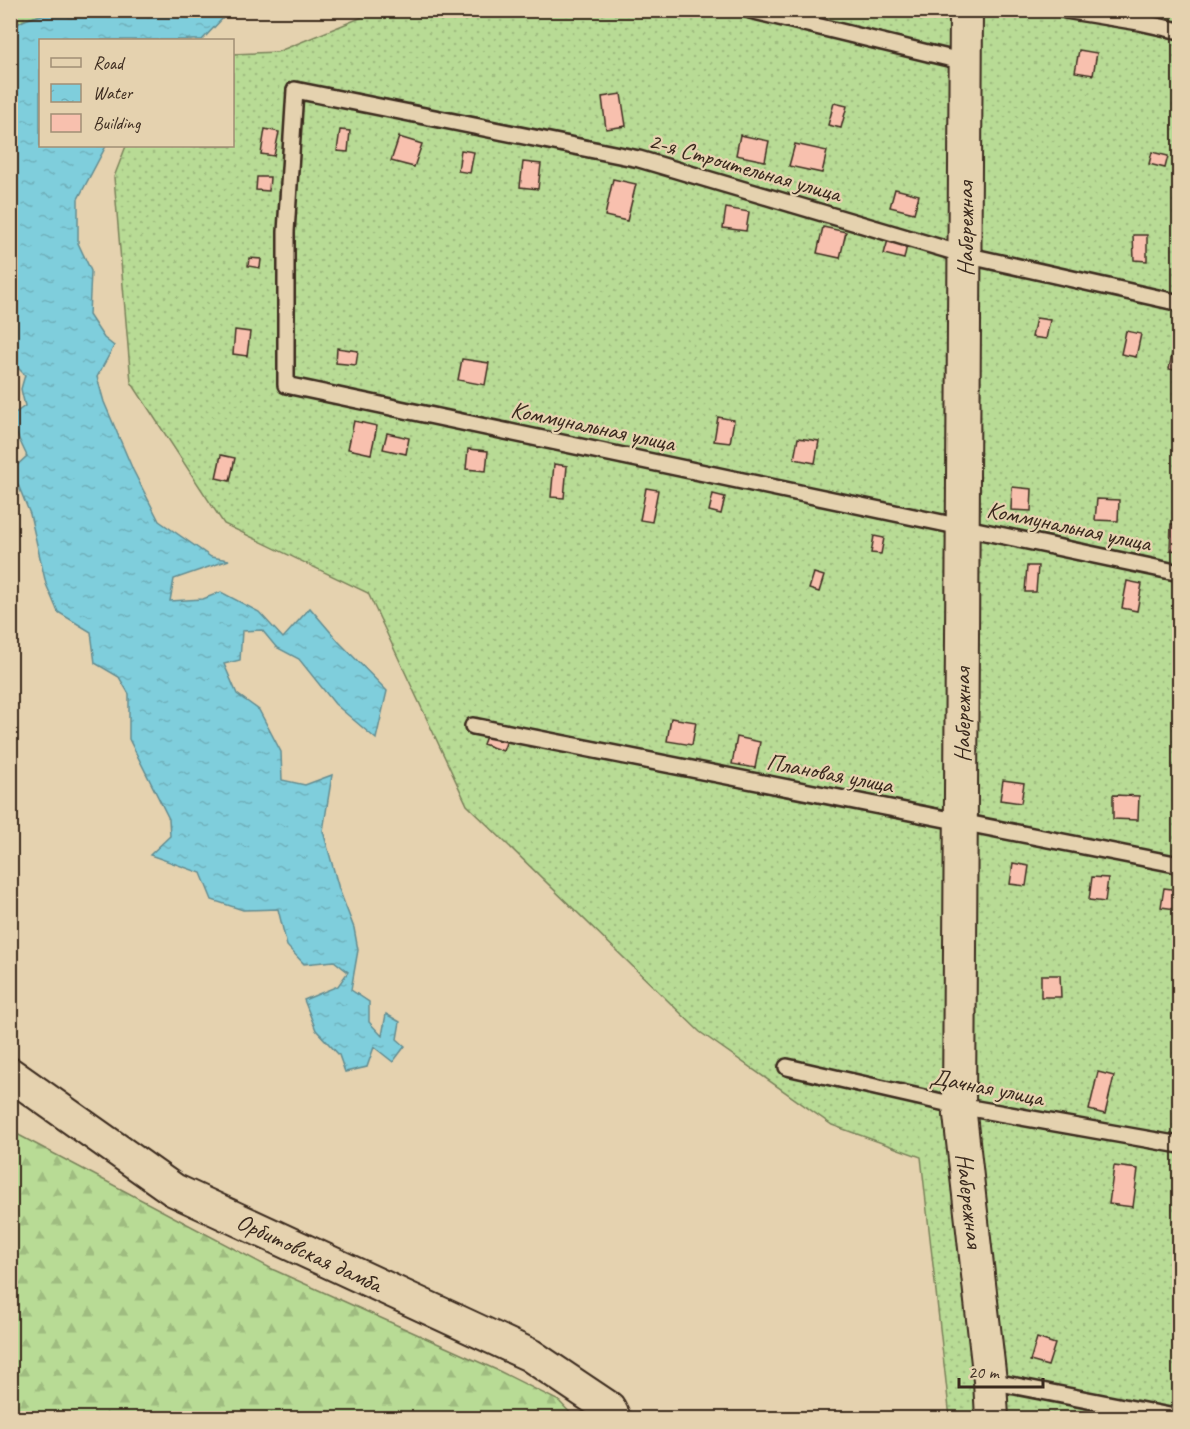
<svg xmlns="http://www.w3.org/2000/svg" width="1190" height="1429" viewBox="0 0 1190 1429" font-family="Caveat,sans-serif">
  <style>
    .forest { fill: url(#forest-firs); stroke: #7a825a; stroke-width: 1.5 }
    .garden { fill: url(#garden-dots); stroke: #7a825a; stroke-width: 1.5 }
    .water { fill: url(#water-ripples); stroke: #648c90; stroke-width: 1.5 }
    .building { fill: #f8c0ae; stroke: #3b2a1e; stroke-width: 1.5 }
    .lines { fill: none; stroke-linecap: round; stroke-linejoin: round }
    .service-casing { stroke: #3b2a1e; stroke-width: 20 }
    .minor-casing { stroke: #3b2a1e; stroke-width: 36 }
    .service { stroke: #e5d2af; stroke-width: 15 }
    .minor { stroke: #e5d2af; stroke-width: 32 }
    .labels { text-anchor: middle; stroke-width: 4.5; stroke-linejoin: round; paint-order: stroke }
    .street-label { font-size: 24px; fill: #3b2a1e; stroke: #e5d2af }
  </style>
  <defs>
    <pattern id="forest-firs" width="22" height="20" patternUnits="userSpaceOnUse" patternTransform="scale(1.5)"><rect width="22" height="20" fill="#b8db95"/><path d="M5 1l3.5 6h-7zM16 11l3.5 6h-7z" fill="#9fbc80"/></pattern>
    <pattern id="garden-dots" width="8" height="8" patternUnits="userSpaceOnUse" patternTransform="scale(1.5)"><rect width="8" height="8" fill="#b8db95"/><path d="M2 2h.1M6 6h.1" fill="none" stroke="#9fbc80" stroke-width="1.8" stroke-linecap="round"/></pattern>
    <pattern id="water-ripples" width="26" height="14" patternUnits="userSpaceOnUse" patternTransform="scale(1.5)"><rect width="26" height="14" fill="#7fcedc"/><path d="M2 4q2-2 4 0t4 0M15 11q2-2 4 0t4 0" fill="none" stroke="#6fb1bc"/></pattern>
  </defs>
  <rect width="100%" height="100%" fill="#e5d2af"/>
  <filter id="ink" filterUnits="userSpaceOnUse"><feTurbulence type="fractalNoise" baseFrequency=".0167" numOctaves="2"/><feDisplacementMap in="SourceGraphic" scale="12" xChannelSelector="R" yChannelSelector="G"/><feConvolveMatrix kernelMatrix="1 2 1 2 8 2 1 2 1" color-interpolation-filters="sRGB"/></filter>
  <g filter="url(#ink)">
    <path class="forest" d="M11 11H54C40 17 20 18 11 30Z
      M11 1131 274 1270 499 1371 559 1401 575 1418H11Z"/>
    <path class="garden" d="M377 11H1179V1418H950L921 1157 832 1125 700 1032 467 805 368 593 224 524 131 382 114 177 126 146H232L233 54 277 52Z"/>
    <path class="water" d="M54 11H251L226 15 202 40H40V146H106L78 199V243L91 271 89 315 104 338 114 346 97 377 104 402 133 470 159 521 211 557 229 560 174 579 170 601 203 599 221 592 259 612 283 638 310 608 339 642 387 691 376 739 335 704 299 659 276 647 262 630 242 631 240 660 224 664 237 694 259 710 281 752 282 780 305 785 332 775 323 831 339 889 354 928 358 950 351 990 369 1002V1022L382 1036 386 1014 400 1022 397 1039 405 1046 393 1062 374 1047 367 1067 345 1072 339 1055 316 1030 304 1000 338 986 348 972 334 961 304 964 287 946 278 909 243 910 212 900 201 873 150 855 170 836 169 819 129 739V694L119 677 95 663 91 632 58 612 46 584 30 514 12 470 27 456 10 420 11 416 25 406 21 389 25 375 10 360V30C20 18 40 17 54 11Z"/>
    <path class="building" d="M1079 50 1097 53 1093 75 1075 72Z
      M621 94 626 126 606 129 602 97Z
      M834 103 847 106 841 128 828 125Z
      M265 129 279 132 274 156 261 154Z
      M340 130 350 131 348 152 337 151Z
      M740 135 769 141 765 161 736 155Z
      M399 137 422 144 414 167 391 161Z
      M795 144 827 151 822 173 789 166Z
      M461 150 474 152 470 173 458 171Z
      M1152 152 1168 156 1165 168 1149 164Z
      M523 162 541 164 538 189 520 187Z
      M257 177H270L269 191 256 190Z
      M613 179 636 184 627 221 605 216Z
      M895 189 919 195 914 213 890 207Z
      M726 208 749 212 746 231 723 228Z
      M823 227 846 232 840 258 817 253Z
      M1133 235H1147V261L1134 260Z
      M888 240 907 245 904 259 884 254Z
      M249 258 261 259 260 268 248 266Z
      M1036 318 1050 320 1046 339 1032 337Z
      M235 330 250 332 247 356 233 354Z
      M1126 331 1141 334 1136 357 1121 354Z
      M337 348 358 351 356 365 336 363Z
      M1173 349 1180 351V371L1169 369Z
      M462 359 489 363 485 385 458 380Z
      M718 417 734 420 730 443 714 441Z
      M354 421 377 426 371 454 348 449Z
      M387 433 409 438 406 454 383 449Z
      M798 438 819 441 815 463 794 459Z
      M468 449 488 451 486 471 466 469Z
      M221 455 235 458 230 481 216 478Z
      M554 464 567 466 564 498 551 497Z
      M1012 487 1032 489 1031 511 1011 510Z
      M646 488 658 490 652 522 640 520Z
      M713 494 725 497 721 514 709 511Z
      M1097 499 1119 500 1118 521 1095 520Z
      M1171 524H1180V551L1170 550Z
      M874 536 884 538 881 554 871 553Z
      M1027 566H1038L1036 592H1025Z
      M814 573 824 576 819 592 809 589Z
      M1127 581 1142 584 1137 611 1122 608Z
      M671 718 696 722 692 745 667 741Z
      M487 734 507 740 503 751 483 744Z
      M737 737 760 742 755 768 732 764Z
      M1003 780 1024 783 1021 803 1000 800Z
      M1113 795 1139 796 1138 820 1113 819Z
      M1013 863 1029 866 1026 886 1010 884Z
      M1092 877 1108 878 1105 902 1089 900Z
      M1164 888 1179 890 1176 909 1161 907Z
      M1041 975H1060L1061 997H1041Z
      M1098 1072 1114 1076 1105 1114 1089 1110Z
      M1114 1166 1138 1169 1133 1207 1109 1204Z
      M1037 1338 1055 1344 1048 1366 1030 1361Z"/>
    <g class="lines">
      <g class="service-casing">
        <path id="service" d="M750 10 965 62
          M1065 10 1139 22 1180 31
          M1180 303 965 255 639 159 295 90 286 232V385L1180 573
          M473 726 1180 865
          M787 1067 959 1106 1180 1145
          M990 1381 1180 1418"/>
      </g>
      <g class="minor-casing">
        <g id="minor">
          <path id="s1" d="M966 10 959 1106 990 1381 992 1418"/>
          <path id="s2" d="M10 1074 174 1190 530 1355 609 1408 614 1418"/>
        </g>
      </g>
      <use href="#service" class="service"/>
      <use href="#minor" class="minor"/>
    </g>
  </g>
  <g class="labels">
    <g class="street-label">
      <text transform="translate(745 167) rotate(16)" y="8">2-я Строительная улица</text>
      <text transform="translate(965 229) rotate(-90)" y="8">Набережная</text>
      <text transform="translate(593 426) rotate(12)" y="8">Коммунальная улица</text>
      <text transform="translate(1069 526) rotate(12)" y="8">Коммунальная улица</text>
      <text transform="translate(962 715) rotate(-90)" y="8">Набережная</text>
      <text transform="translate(830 773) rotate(11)" y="8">Плановая улица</text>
      <text transform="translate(987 1087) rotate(11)" y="8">Дачная улица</text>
      <text dy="8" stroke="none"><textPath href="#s1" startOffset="1191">Набережная</textPath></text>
      <text dy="8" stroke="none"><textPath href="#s2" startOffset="350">Орбитовская дамба</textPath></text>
    </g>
  </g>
  <rect width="1190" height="1429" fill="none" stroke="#e5d2af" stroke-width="36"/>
  <rect x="18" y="18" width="1154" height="1393" fill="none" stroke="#3b2a1e" stroke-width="2" filter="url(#ink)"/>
  <rect x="39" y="39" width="195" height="108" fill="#e5d2af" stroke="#a18f75" stroke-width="1.5"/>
  <rect x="51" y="58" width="30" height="9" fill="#e5d2af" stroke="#a18f75" stroke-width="1.5"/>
  <text x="93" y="69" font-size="18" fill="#3b2a1e">Road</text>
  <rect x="51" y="84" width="30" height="18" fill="url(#water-ripples)" stroke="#a18f75" stroke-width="1.5"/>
  <text x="93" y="99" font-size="18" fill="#3b2a1e">Water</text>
  <rect x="51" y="114" width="30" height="18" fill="#f8c0ae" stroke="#a18f75" stroke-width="1.5"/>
  <text x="93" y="129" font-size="18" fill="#3b2a1e">Building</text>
  <path d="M959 1378v9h84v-9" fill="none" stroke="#3b2a1e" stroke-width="3"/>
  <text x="968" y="1378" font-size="18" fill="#3b2a1e" stroke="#e5d2af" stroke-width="4.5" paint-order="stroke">20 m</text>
</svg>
